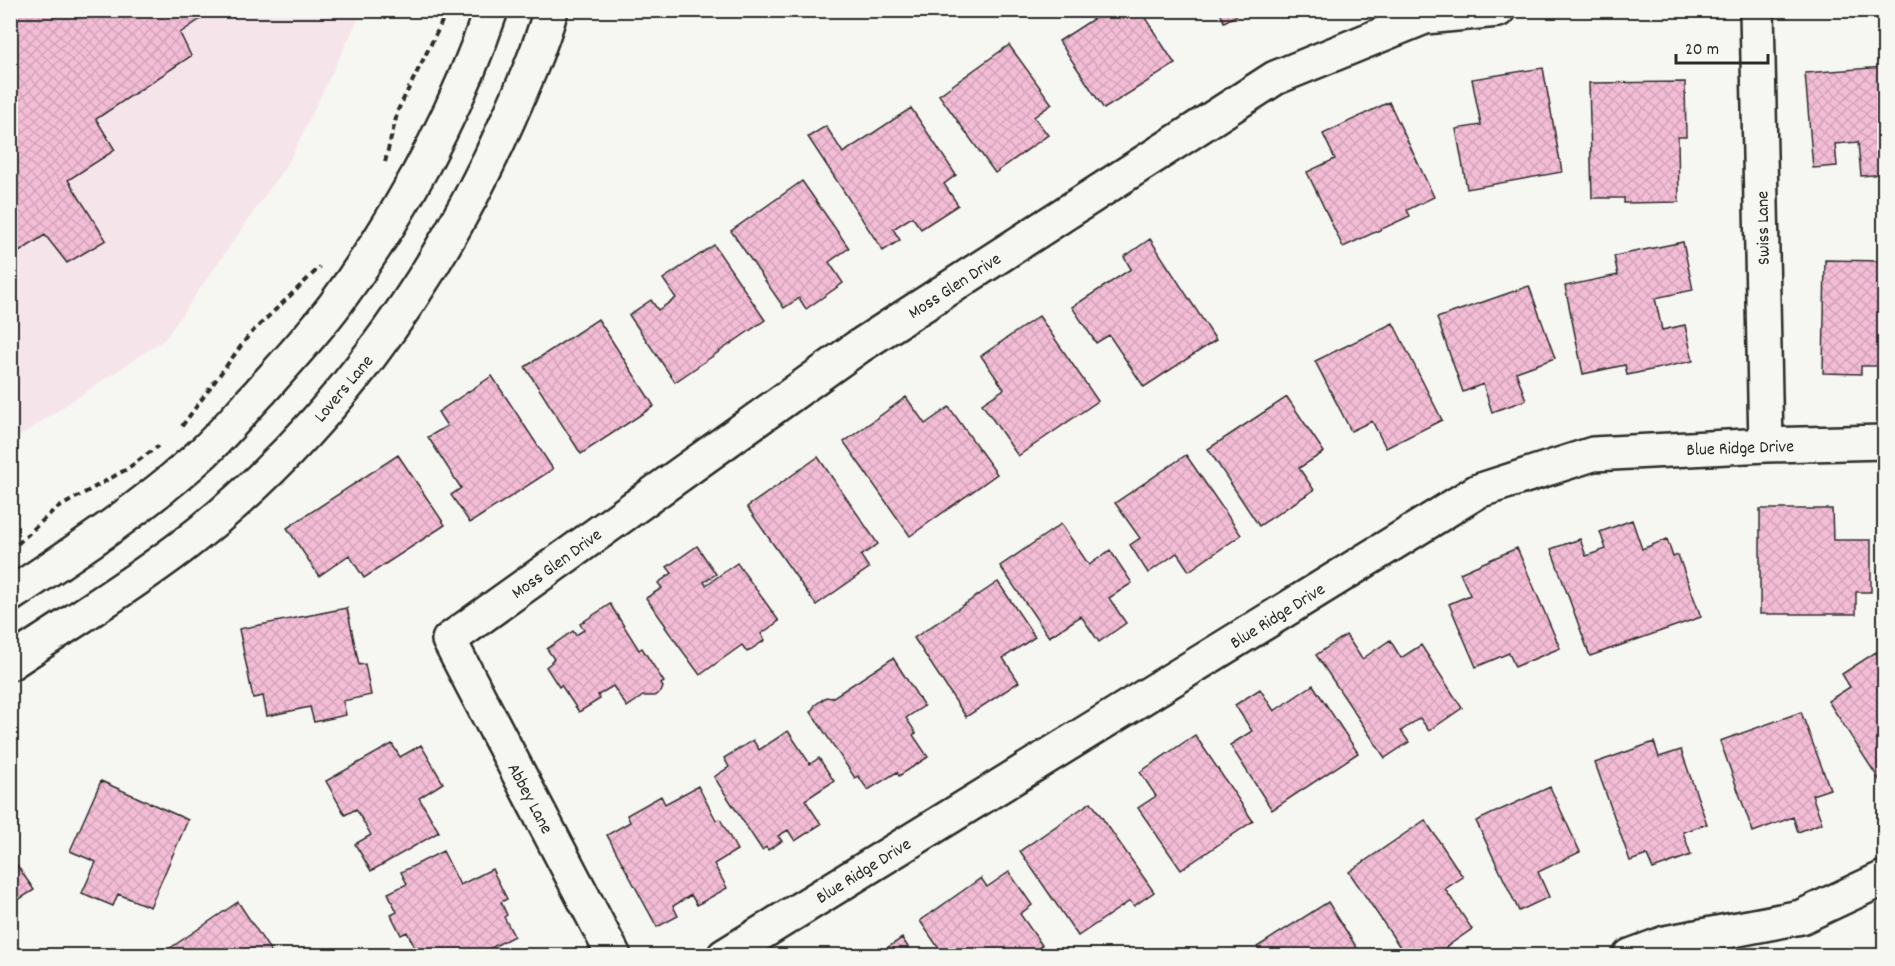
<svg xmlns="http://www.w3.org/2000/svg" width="1895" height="966" viewBox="0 0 1895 966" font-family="Dekko,sans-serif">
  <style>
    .built { fill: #f5e5ea }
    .building { fill: url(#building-cross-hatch); stroke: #2b2b2b; stroke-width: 1.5 }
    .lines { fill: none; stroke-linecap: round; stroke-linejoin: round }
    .minor-casing { stroke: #2b2b2b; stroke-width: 38 }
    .path { stroke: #2b2b2b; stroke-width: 4; stroke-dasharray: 6 4.5; stroke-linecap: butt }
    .minor { stroke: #f6f6f2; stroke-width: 33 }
    .labels { text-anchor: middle; stroke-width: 4.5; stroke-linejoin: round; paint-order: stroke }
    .street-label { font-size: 18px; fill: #2b2b2b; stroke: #f6f6f2 }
  </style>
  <defs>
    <pattern id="building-cross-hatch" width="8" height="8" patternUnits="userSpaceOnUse" patternTransform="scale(1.5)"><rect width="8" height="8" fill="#f4bdd6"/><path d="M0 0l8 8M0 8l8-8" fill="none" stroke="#d1a3b8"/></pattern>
  </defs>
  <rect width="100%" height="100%" fill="#f6f6f2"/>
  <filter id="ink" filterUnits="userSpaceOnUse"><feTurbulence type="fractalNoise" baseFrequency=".0167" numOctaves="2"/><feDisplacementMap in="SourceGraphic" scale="12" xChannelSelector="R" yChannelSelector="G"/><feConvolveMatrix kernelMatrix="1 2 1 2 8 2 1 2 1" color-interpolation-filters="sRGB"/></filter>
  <g filter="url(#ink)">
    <path class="built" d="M11 11H362L289 161 165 339 11 442Z"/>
    <path class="building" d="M10 10H214L180 33 191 56 96 119 115 150 68 180 106 240 67 263 45 235 10 258Z
      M1107 10H1140L1175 64 1104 109 1059 41Z
      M1219 10H1247L1224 22Z
      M1009 45 1052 104 1034 117 1048 135 995 173 939 95Z
      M1884 67V174L1861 176 1858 142 1835 144 1837 166 1813 168 1805 73Z
      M1543 68 1562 172 1467 189 1456 129 1481 125 1472 79Z
      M1685 82 1686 137H1678L1679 202 1624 203V198H1592L1589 83Z
      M1389 102 1434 197 1407 210 1410 216 1343 247 1307 172 1335 159 1323 134Z
      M911 108 956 175 944 184 958 205 921 229 912 217 893 229 900 240 883 251 808 137 826 126 843 153Z
      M802 181 849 248 829 262 843 283 806 309 799 298 784 308 731 231Z
      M1150 239 1216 340 1144 387 1109 335 1096 343 1072 307 1131 269 1124 257Z
      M1683 242 1693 290 1655 298 1662 330 1685 325 1693 361 1627 375 1625 365 1583 374 1565 286 1618 275 1614 256Z
      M714 245 765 320 675 382 629 315 651 300 658 310 676 298 663 279Z
      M1825 260 1884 261V366H1861V374L1823 373Z
      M1529 286 1555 358 1516 372 1526 400 1492 412 1483 384 1463 392 1437 318Z
      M1039 316 1098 401 1018 456 982 404 1004 389 981 356Z
      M598 319 654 406 581 454 525 367Z
      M1393 323 1442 420 1386 448 1372 421 1351 431 1315 361Z
      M492 376 553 469 470 523 451 495 461 488 428 437 447 426 438 412Z
      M906 397 925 424 949 407 997 474 910 536 844 442Z
      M1287 397 1324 452 1299 468 1314 490 1259 526 1208 449Z
      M398 455 445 525 364 578 349 555 319 576 287 528Z
      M1186 455 1241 535 1189 571 1177 553 1148 573 1130 545 1140 538 1115 503Z
      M818 457 878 544 861 556 869 568 816 605 747 507Z
      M1760 509H1832L1833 540H1871V592H1856V614H1760Z
      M1632 520 1642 549 1667 539 1673 557 1678 555 1701 617 1590 656 1551 549 1580 539 1586 556 1606 549 1600 532Z
      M1061 524 1089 565 1110 550 1132 583 1109 598 1126 623 1099 642 1081 616 1049 637 1000 566Z
      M697 546 716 574 704 582 706 585 737 563 779 621 761 634 765 640 747 652 742 645 700 675 665 627 666 626 646 598 662 588 658 583 672 573 667 567Z
      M1517 548 1560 648 1515 667 1509 653 1476 667 1449 604 1470 595 1460 573Z
      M998 582 1035 637 1003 658 1019 682 966 717 914 638Z
      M610 604 639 650 642 648 664 682 661 684 663 687 661 692 654 696H643L627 707 613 686 598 695 600 699 579 712 561 685 559 687 546 667 552 662 551 661 554 659 547 649 573 631 576 635 584 630 580 624Z
      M347 608 359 665 365 664 371 695 343 701 346 715 314 722 310 707 267 716 263 696 253 698 239 629Z
      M1346 635 1362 659 1390 640 1401 658 1421 645 1462 708 1429 731 1420 718 1401 731 1409 742 1385 758 1316 655Z
      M1876 652 1884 665V787L1828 701 1850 687 1842 674Z
      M893 658 924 706 906 718 916 733 913 735 928 757 899 776 897 772 868 790 858 776 855 778 811 712 815 705 826 697 832 698Z
      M1313 685 1358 753 1272 810 1230 745 1252 731 1235 705 1260 689 1274 711Z
      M1801 712 1830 789 1812 795 1822 823 1798 832 1793 817 1753 832 1720 741Z
      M788 731 810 764 819 758 834 781 805 800 821 824 795 841 788 830 778 836 782 841 768 850 766 847 762 850 714 777 729 767 724 758 753 740 759 750Z
      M1195 735 1253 821 1181 870 1138 808 1156 796 1140 772Z
      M1654 742 1659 757 1681 750 1707 824 1683 832 1691 855 1653 869 1647 855 1630 861 1595 763Z
      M392 744 400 757 421 745 443 783 419 798 439 832 371 871 355 844 371 835 356 809 345 815 326 781Z
      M101 781 188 820 150 907 118 894 113 906 82 893 96 862 70 851Z
      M698 786 716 820 720 819 737 850 714 864 727 888 697 905 691 895 673 906 678 916 657 927 607 835 630 822 627 815 661 796 665 804Z
      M1550 787 1580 852 1538 872 1549 897 1519 911 1476 821Z
      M1091 802 1154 892 1134 906 1130 901 1078 936 1020 851Z
      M1425 820 1463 877 1445 889 1472 929 1433 956H1406L1349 872Z
      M443 851 460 885 492 869 507 899 501 902 507 915 504 917 514 936 476 956H419L407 932 401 935 391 915 397 912 388 893 407 884 401 872Z
      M10 855 34 890 10 905Z
      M1009 872 1032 905 1020 914 1042 945 1027 956H944L920 921 981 878 987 887Z
      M238 902 274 956H164L163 953Z
      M1328 902 1362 956H1262L1257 947Z
      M902 938 914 956H877L876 955Z"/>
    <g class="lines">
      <g class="minor-casing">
        <path id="minor" d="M1757 10 1766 445
          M10 595C77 551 145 506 204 452 224 433 241 412 260 392 285 364 311 336 334 306 400 216 455 116 491 10
          M10 663C67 625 126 589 180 548 325 437 434 287 508 120 524 84 540 48 551 10
          M614 956 449 640 858 347 1275 78 1425 17 1498 10
          M724 956 1478 491 1593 454 1766 445 1884 442
          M1630 956 1665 943 1801 917 1884 878"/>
      </g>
      <path class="path" d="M385 162 398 110 440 26 446 10
        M182 426 249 335 320 267
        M10 551 54 510 127 469 158 446"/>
      <use href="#minor" class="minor"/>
    </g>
  </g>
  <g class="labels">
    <g class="street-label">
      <text transform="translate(1762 228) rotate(-91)" y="6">Swiss Lane</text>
      <text transform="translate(954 285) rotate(-33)" y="6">Moss Glen Drive</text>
      <text transform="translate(343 388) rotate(-50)" y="6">Lovers Lane</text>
      <text transform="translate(1740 447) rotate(-2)" y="6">Blue Ridge Drive</text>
      <text transform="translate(556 563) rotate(-36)" y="6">Moss Glen Drive</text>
      <text transform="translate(1277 615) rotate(-32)" y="6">Blue Ridge Drive</text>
      <text transform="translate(531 798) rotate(62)" y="6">Abbey Lane</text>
      <text transform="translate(863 870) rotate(-32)" y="6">Blue Ridge Drive</text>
    </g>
  </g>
  <rect width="1895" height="966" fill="none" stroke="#f6f6f2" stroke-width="36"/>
  <rect x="18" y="18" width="1859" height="930" fill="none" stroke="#2b2b2b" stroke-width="2" filter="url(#ink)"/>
  <path d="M1676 54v9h92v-9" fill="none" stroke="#2b2b2b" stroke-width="3"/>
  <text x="1685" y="54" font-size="18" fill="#2b2b2b" stroke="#f6f6f2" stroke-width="4.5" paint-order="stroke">20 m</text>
</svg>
